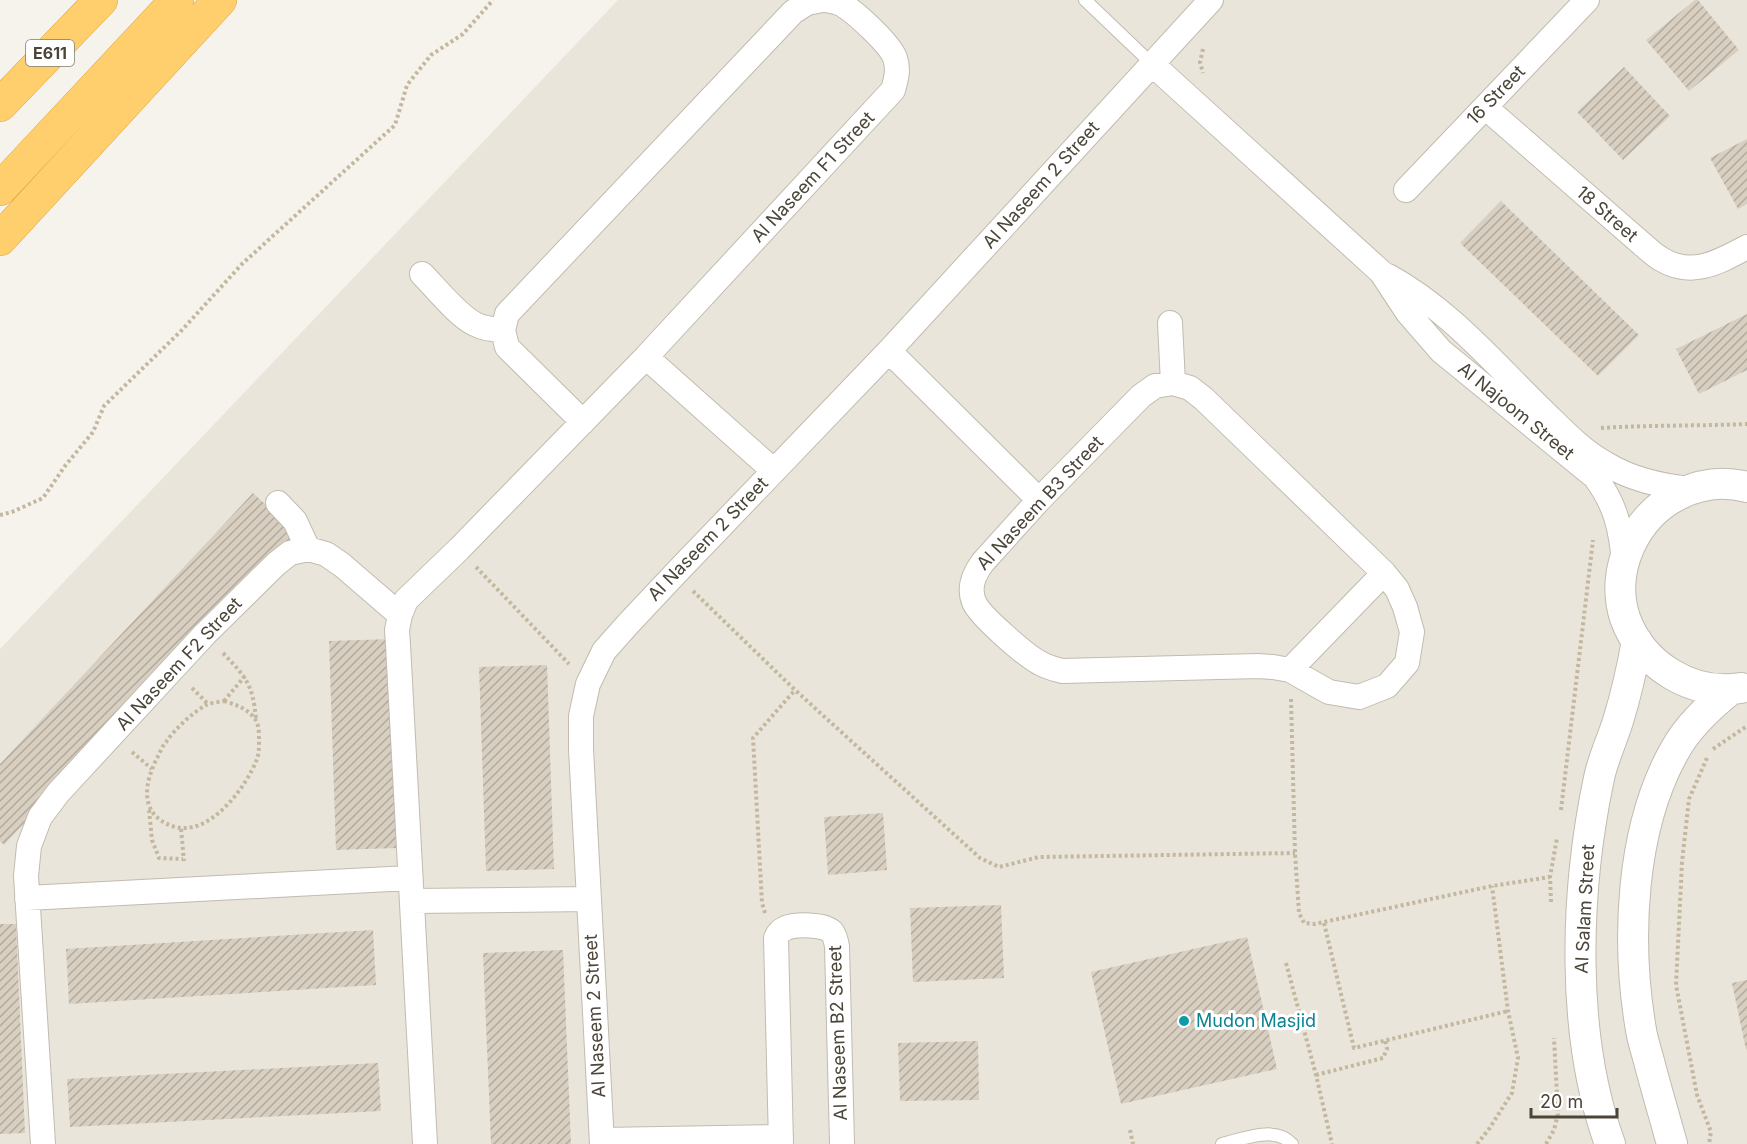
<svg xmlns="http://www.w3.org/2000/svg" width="1747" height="1144" viewBox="0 0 1747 1144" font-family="Inter,sans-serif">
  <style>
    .residential { fill: #eae5da }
    .building { fill: url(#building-hatch) }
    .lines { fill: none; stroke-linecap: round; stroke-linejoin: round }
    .service-casing { stroke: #c2bbae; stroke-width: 14 }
    .minor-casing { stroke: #c2bbae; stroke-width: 26 }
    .tertiary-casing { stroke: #c2bbae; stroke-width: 32 }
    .motorway-casing { stroke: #e0a43c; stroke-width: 34 }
    .path { stroke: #c4b79f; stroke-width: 4; stroke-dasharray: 3 3; stroke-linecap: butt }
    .service { stroke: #fff; stroke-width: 12 }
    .minor { stroke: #fff; stroke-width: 24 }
    .tertiary { stroke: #fff; stroke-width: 30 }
    .motorway { stroke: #ffcf6e; stroke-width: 33 }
    .culture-dot { fill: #0f9aa8; stroke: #fff; stroke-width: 2 }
    .labels { text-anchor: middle; stroke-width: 6; stroke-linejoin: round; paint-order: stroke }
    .shield { fill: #fff; stroke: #817c74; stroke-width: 1.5 }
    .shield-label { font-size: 16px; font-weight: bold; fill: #4b4439 }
    .street-label { font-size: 18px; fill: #4b4439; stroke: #fff }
    .culture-label { font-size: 18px; fill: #0d838f; stroke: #fff; text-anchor: start }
  </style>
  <defs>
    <pattern id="building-hatch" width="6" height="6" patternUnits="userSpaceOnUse" patternTransform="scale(1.5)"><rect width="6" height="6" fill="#d8cfc1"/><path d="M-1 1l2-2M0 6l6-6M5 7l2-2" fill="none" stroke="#b1aa9e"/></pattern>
  </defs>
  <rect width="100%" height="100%" fill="#f6f3ec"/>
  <path class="residential" d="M618 0H1747V1144H0V649Z"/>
  <path class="building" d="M1695 0H1698L1739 50 1689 91 1646 40Z
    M1624 67 1670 116 1623 160 1577 112Z
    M1747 139V204L1738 209 1710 158Z
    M1501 201 1639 335 1598 376 1460 243Z
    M1747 314V370L1699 394 1676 349Z
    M253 493 296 532 4 845 0 841V764Z
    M391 639 398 848 336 850 329 641Z
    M547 665 554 869 486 871 479 667Z
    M883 813 887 870 828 875 824 817Z
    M1001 905 1004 978 913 982 910 908Z
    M0 924H16L25 1133 0 1134Z
    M373 930 376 985 69 1004 66 949Z
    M1247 937 1277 1069 1121 1104 1091 972Z
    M563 950 571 1144H491L483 953Z
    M1747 980V1049L1746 1050 1732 983Z
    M978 1041 979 1100 900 1101 898 1043Z
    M378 1063 381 1111 70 1127 67 1079Z"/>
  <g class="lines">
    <g class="service-casing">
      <path id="service" d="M1085 0 1152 64
        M1222 1144C1243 1139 1275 1125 1292 1144"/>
    </g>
    <g class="minor-casing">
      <path id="minor" d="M1152 64 1381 272 1408 313 1441 351 1595 477C1616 505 1621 529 1624 563
        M1485 107 1642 244C1648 249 1654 255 1661 259 1692 278 1719 262 1747 247
        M1406 190 1587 0
        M422 274C436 288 458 316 475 324 484 329 493 329 503 330
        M1388 276C1447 308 1491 360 1539 407 1561 428 1580 450 1608 465 1633 480 1662 486 1690 489
        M1170 323 1173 383
        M889 351 1039 500
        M646 357 774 471
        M1173 383 1190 388 1204 399 1384 573 1397 589 1405 607 1412 632 1407 663 1387 686 1359 697 1329 692 1290 670 1273 667 1258 666 1062 671C1055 669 1046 667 1040 663 1026 656 979 615 974 602 968 587 974 574 983 562L1039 500 1141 396 1155 386Z
        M583 422 507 347 503 330 507 314 793 12 807 3 822 0
        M278 503 295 521 308 549
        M1290 670 1384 573
        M27 898 409 878
        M412 901 589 899
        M602 1140 781 1137
        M43 1144 26 876 29 846 40 817 58 793 205 634 276 564 290 553 308 549 326 554 342 565 400 615
        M425 1144 398 645 397 630 400 615 406 600 459 549 646 357 893 90C896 79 899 70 895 58 890 44 856 13 843 5 838 2 831 1 825 0
        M602 1144 581 749V716L588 684 604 651 628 624 675 574 889 351 1211 0
        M781 1144 776 938C778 933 781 930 786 928 795 924 825 924 832 932 835 936 836 941 837 946L842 1144"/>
    </g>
    <g class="tertiary-casing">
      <path id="tertiary" d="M1741 688C1691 696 1642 665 1625 618 1609 569 1636 515 1680 494 1701 484 1724 481 1747 487
        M1610 1144C1570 1034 1575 892 1599 778 1603 759 1612 740 1618 721 1626 695 1632 669 1637 641
        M1672 1144C1665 1118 1657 1092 1650 1065 1647 1053 1643 1042 1641 1030 1626 942 1630 829 1675 750 1688 726 1709 707 1730 690"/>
    </g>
    <g class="motorway-casing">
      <path id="motorway" d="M0 105 101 0
        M0 189 177 0
        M0 239 220 0"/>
    </g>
    <path class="path" d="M1203 49 1200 62 1203 73
      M1601 428C1650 425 1698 426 1747 424
      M0 515 12 512 43 498 65 466 93 432 104 406 182 330 242 264 395 125 407 85 431 55 463 34 493 0
      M476 567 569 664
      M693 591 795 690 980 858 999 867 1039 857 1295 853
      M223 653C246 677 253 685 256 719
      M192 688 208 704
      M1291 699 1295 853 1299 913 1304 923 1315 924 1324 922 1492 886 1550 877
      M224 701C236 705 247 708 255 719 259 724 259 734 259 741 259 747 259 753 257 759 246 788 208 839 172 826 139 814 144 784 157 758 160 753 162 746 166 742 175 729 192 713 206 705 211 703 218 702 224 701Z
      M224 701 245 676
      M1713 749 1747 726
      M132 752 152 769
      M1707 758 1689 799 1682 862 1676 985 1697 1095 1711 1132 1709 1144
      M149 810 152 840 159 858 183 859
      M1561 810 1593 540
      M181 829 184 861
      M1551 902 1550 877 1557 838
      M765 913 762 903 753 738 795 690
      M1324 923 1354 1048 1508 1011
      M1286 963 1316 1075 1332 1144
      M1316 1075 1383 1058 1387 1049 1385 1040
      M1130 1130 1133 1144
      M1477 1144 1489 1129 1512 1093 1518 1058 1508 1011 1492 886
      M1546 1144 1554 1130 1558 1114 1554 1038"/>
    <use href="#service" class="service"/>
    <use href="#minor" class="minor"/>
    <use href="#tertiary" class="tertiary"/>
    <use href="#motorway" class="motorway"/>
  </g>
  <circle class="culture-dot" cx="1184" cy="1021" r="6"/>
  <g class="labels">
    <rect class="shield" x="26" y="40" width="48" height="26" rx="4.5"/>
    <g class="shield-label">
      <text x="50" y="59">E611</text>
    </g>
    <g class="street-label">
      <text transform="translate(1496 95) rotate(-46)" y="6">16 Street</text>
      <text transform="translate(813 177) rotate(-47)" y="6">Al Naseem F1 Street</text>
      <text transform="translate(1041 185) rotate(-48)" y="6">Al Naseem 2 Street</text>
      <text transform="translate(1607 214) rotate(41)" y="6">18 Street</text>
      <text transform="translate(1516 411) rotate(39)" y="6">Al Najoom Street</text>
      <text transform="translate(1040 503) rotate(-47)" y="6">Al Naseem B3 Street</text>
      <text transform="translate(708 539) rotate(-46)" y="6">Al Naseem 2 Street</text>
      <text transform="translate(179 664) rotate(-47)" y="6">Al Naseem F2 Street</text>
      <text transform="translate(1585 909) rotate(-87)" y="6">Al Salam Street</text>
      <text transform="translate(595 1016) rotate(-93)" y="6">Al Naseem 2 Street</text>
      <text transform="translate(838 1033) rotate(-92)" y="6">Al Naseem B2 Street</text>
    </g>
    <g class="culture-label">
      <text x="1196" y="1027">Mudon Masjid</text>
    </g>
  </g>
  <path d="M1531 1108v9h86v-9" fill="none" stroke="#4b4439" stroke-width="3"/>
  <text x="1540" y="1108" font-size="18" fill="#4b4439" stroke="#ffffff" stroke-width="4.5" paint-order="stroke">20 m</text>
</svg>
